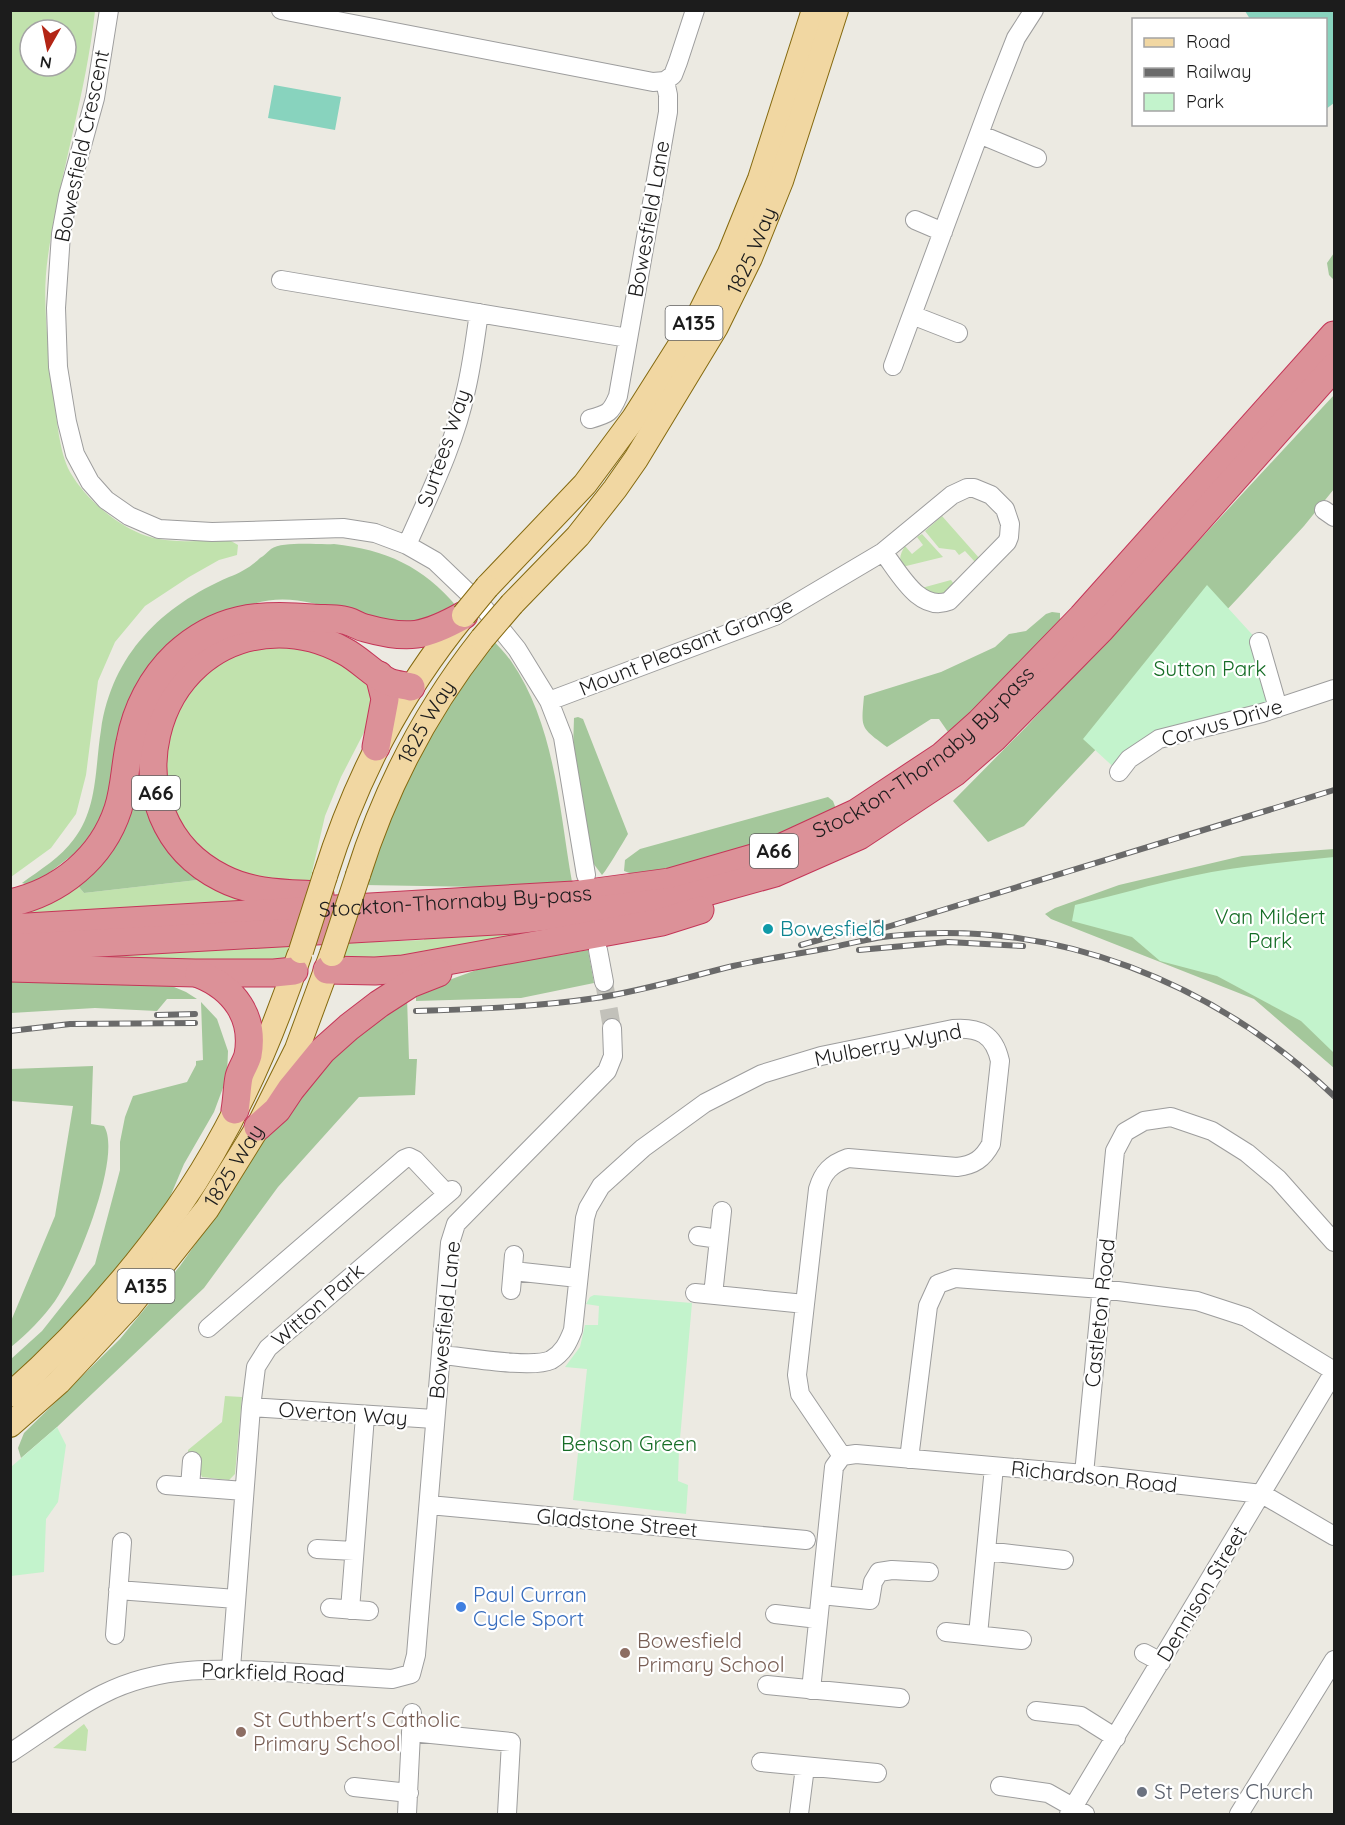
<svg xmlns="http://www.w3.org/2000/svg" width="1345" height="1825" viewBox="0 0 1345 1825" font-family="Quicksand,sans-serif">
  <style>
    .grass { fill: #c1e2ad; fill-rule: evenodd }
    .forest { fill: #a4c79b }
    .park { fill: #c3f3cc }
    .pitch { fill: #88d3be }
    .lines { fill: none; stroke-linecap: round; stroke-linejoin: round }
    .minor-tunnel { stroke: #c2c1ba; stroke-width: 18; stroke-dasharray: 18 9; stroke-linecap: butt }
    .minor-casing { stroke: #9d9d9d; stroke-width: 20 }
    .major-casing { stroke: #84690f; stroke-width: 26 }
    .highway-casing { stroke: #c43658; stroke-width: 29 }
    .minor { stroke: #fff; stroke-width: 18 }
    .major { stroke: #f1d7a2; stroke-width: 24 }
    .highway { stroke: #dc9198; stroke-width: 27 }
    .rail-casing { stroke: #6a6a6a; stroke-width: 6 }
    .rail { stroke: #fff; stroke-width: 4; stroke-dasharray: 11; stroke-linecap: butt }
    .major-bridge-casing { stroke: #84690f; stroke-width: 26; stroke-linecap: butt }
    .major-bridge { stroke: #f1d7a2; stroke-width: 24 }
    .culture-dot { fill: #0f9aa8; stroke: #fff; stroke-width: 2 }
    .shop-dot { fill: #3f7fe0; stroke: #fff; stroke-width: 2 }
    .education-dot { fill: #8d6e63; stroke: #fff; stroke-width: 2 }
    .worship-dot { fill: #6b7280; stroke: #fff; stroke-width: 2 }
    .labels { text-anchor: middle; stroke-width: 4.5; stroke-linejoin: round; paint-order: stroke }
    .shield { fill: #fff; stroke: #606060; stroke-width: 1.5 }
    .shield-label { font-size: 20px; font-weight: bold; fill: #1c1c1c }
    .street-label { font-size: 21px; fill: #1c1c1c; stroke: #fff }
    .park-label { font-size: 21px; fill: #166d26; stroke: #fff }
    .culture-label { font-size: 21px; fill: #0d838f; stroke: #fff; text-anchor: start }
    .shop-label { font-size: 21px; fill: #366cbe; stroke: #fff; text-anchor: start }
    .education-label { font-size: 21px; fill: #785e54; stroke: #fff; text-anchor: start }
    .worship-label { font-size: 21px; fill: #5b616d; stroke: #fff; text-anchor: start }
  </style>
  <rect width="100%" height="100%" fill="#eceae2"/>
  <path class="grass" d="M11 11H95C86 94 60 173 48 256 41 302 49 351 54 396 57 420 59 451 70 472 85 498 113 522 141 534 168 545 203 540 231 541L238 545 237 555 219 560 189 577 145 606 115 642 98 681 86 775 76 814 51 848 11 877ZM30 30H66V66H30Z
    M942 516 980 559 976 563 965 551 959 555 955 550 939 548 925 531Z
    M922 534 943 557 902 567C898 560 901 552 905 546L912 554 923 545 917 537Z
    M951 580 956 587 940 597 918 589Z
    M285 645 325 653 368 681 374 713 341 777 325 816 309 885 248 880 193 848 161 781 170 717 207 671 242 651Z
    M78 879 79 887 84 893 206 879 294 901 17 920 11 913Z
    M554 926 460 954 336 960 347 943 424 940 425 935Z
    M291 945 283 970 11 964 142 952Z
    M225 1396 242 1397 235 1474 229 1480 202 1477 199 1470 200 1455 188 1454V1450L222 1422Z
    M84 1724 88 1730 86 1751 53 1748Z"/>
  <path class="forest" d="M1334 253V280L1329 275 1327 263Z
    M1334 395V489L1304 526 1238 598 1024 826 988 842 953 801 1027 726Z
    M334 544C386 550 423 566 457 607L423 631C397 624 372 618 347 612 304 601 278 591 235 611L111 791 96 826 79 850 37 882 28 885 22 883C40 870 61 857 74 839 98 808 95 766 101 730 112 654 162 606 229 577 240 573 252 566 260 558 264 556 267 552 271 549 283 541 318 545 334 544Z
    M1052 612 1060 613V621L959 729 948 732 939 719H931L887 747C860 727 861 729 864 696L941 672 995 647 1009 634 1026 631 1046 614Z
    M493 640C499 647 506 654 511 661 555 725 559 808 572 882L536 888 364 885 424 737Z
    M578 717 583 719 628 834C627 836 605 873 602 875L587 855 573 749 574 718Z
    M828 797 833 801 836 809 809 826 715 859 635 875 624 871 625 860 640 849Z
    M132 809 151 810 206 879 84 893 79 887 78 879Z
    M1334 849V1068L1254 999 1051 919 1045 914 1055 908 1119 885 1242 856Z
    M588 950 594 983 521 998 416 1001V992L482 968Z
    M11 978 167 984 186 992 197 999H167L157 1011 95 1008 11 1013Z
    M407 997 409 1059H417L415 1095 359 1097 278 1187 204 1288 57 1427 21 1458 18 1448 24 1433 120 1339 180 1266 220 1209 286 1103 315 1068Z
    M201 1002 217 1019 228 1051 227 1077 214 1112 184 1164 167 1204 113 1277 11 1384V1359L42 1331 95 1264 120 1170V1142L125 1117 133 1096 187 1082 196 1065V1061L203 1060Z
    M93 1066 91 1124 104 1126C123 1156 75 1272 55 1301 43 1318 27 1334 11 1347V1321L55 1216 73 1106 11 1101V1069Z"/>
  <path class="park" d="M1207 585 1259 642 1278 708 1159 739 1119 772 1083 739Z
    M1334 857V1053L1301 1021 1217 976 1160 961 1132 937 1072 921 1075 905C1114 896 1152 884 1192 876 1238 866 1287 862 1334 857Z
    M594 1295 692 1303 679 1450 678 1481 688 1485 686 1514 573 1500 587 1369 565 1367 580 1347 585 1325H598L599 1306 586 1304 590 1297Z
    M57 1427 66 1445 58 1502 46 1519 44 1572 11 1576V1467Z"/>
  <path class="pitch" d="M1245 11H1334V103L1326 109V20L1250 19Z
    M274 85 341 97 335 130 268 118Z"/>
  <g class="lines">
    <path class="minor-tunnel" d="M604 982 612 1028"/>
    <g class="minor-casing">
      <path id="minor" d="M109 10 95 98 68 196 61 234 56 308 58 367 67 422 75 454 90 482 106 500 129 516 159 529 212 532 343 528 375 533 407 545 435 561 483 607 517 649 549 701 563 737 586 875
        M281 10 653 82 665 81
        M665 81 673 75 678 62 695 10
        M979 134 1037 158
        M915 220 943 232
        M281 280 628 338
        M912 315 958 333
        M893 366 992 99 1016 38 1034 10
        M590 419C608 414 611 413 618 396L668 112V95L665 81
        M1324 510 1334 517
        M407 545C429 495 455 444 466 390 472 365 475 339 479 313
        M1259 642 1278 708
        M549 701 775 616 883 552 952 495 967 488H974L991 495 1005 509 1010 524 1009 537 1007 542 949 601C919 613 899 572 883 552
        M1119 772 1129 759 1159 739 1262 713 1334 689
        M598 950 604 982
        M698 1236 719 1239
        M513 1271 578 1278
        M511 1290 514 1255
        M695 1293 805 1304
        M713 1295 722 1211
        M208 1328 404 1159 409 1157 415 1160 447 1194
        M442 1355C465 1357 532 1369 551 1360 563 1353 568 1343 573 1330L585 1218 588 1208 601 1186 643 1148 705 1103 762 1074 821 1056 953 1029C979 1027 994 1034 1000 1061L991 1144C983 1159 974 1165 957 1167L848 1158C831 1164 823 1172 818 1189L797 1375 800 1394 842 1456
        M251 1407 434 1419
        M842 1456 856 1454 1084 1474 1262 1494 1334 1536
        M909 1459 928 1306 938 1284 955 1278 1102 1289 1197 1301 1246 1317 1334 1371
        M1084 1474 1115 1151 1125 1132 1144 1121 1171 1117 1212 1131 1247 1153 1278 1179 1334 1242
        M166 1485 244 1491
        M190 1487 192 1461
        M429 1505 806 1540
        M317 1549 354 1551
        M986 1551 1064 1560
        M118 1590 236 1599
        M821 1595 870 1600 873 1582 879 1572 892 1570 929 1572
        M330 1608 369 1611
        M350 1610 365 1416
        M775 1614 818 1619
        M946 1632 1022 1640
        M115 1635 122 1542
        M978 1635 994 1467
        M1144 1653 1161 1662
        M231 1668 251 1407 256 1367 268 1348 452 1190
        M767 1685 900 1698
        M811 1690 834 1467 842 1456
        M1036 1711 1081 1716 1116 1738
        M411 1732 511 1742 507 1814
        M10 1753C41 1733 71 1710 103 1694 160 1665 221 1668 283 1672 319 1674 356 1677 392 1679L411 1674 416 1655 450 1243 456 1224 607 1071 613 1056 612 1028
        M761 1762 877 1773
        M1000 1786 1048 1793 1085 1814
        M354 1787 409 1793
        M407 1814 412 1713
        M799 1814 805 1767
        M1069 1814 1334 1372
        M1239 1814 1334 1660"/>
    </g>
    <g class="major-casing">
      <g id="major">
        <path d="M487 587 585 484 634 418 698 317 730 253 760 179 814 10"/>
        <path id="s1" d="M512 604 578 536 615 489 636 459 716 327 750 258 781 181 836 10"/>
        <path id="s2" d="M358 875C385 789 426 710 482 639"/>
        <path d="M325 876C356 778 399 695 464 615"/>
        <path d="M10 1395C71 1341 130 1275 177 1209 231 1132 270 1044 299 956"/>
        <path id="s3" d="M10 1425 59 1382 129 1307 207 1209 258 1127 297 1049 332 954"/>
      </g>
    </g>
    <g class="highway-casing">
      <g id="highway">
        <path d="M376 747 385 699 379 675"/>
        <path d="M320 895C286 893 253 894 222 878 104 819 147 635 279 634 301 634 324 640 344 651 360 659 373 675 389 682 396 685 404 685 411 687"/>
        <path d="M10 903C60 892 102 858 118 809 125 787 125 764 130 742 136 709 152 678 176 655 217 617 259 613 312 618 322 619 333 618 343 620 351 621 357 626 365 628 408 640 425 637 464 615"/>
        <path id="s4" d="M10 928 574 895 670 882 767 854 856 813 942 756 980 722 1082 617 1334 335"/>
        <path d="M10 948 514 920 674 901 775 873 859 836 954 773 994 738 1101 629 1334 367"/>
        <path d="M10 968 195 973H274L294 971"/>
        <path d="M327 970 375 971 403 969 662 922 700 910"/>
        <path d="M199 974C234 988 255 1017 248 1055 246 1063 241 1069 239 1077 237 1087 237 1099 235 1110"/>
        <path d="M258 1127 277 1110 291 1089 322 1051 349 1027 379 1004 410 984 438 973"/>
      </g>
    </g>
    <use href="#minor" class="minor"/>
    <use href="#major" class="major"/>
    <use href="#highway" class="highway"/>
    <g class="rail-casing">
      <path id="rail" d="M874 931 1334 790
        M801 945 882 922
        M859 950 948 942 1023 946
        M416 1011C476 1009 536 1007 596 998 642 991 688 977 733 966 765 959 797 954 829 948 849 944 870 938 891 936 1056 918 1215 983 1334 1096
        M157 1015 195 1014
        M10 1031 70 1024 195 1023"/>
    </g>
    <use href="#rail" class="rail"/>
    <g class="major-bridge-casing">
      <path id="major-bridge" d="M464 615 487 587
        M482 639 512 604
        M301 951 325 876
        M332 954 358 875"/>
    </g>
    <use href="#major-bridge" class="major-bridge"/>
  </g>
  <circle class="culture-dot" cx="768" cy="929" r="6"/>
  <circle class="shop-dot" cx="461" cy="1607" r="6"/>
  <g class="education-dot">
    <circle cx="625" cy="1653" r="6"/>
    <circle cx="241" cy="1732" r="6"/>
  </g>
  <circle class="worship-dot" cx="1142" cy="1792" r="6"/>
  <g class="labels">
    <g class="shield">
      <rect x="665.5" y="306" width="57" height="34" rx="4.5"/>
      <rect x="132" y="776" width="48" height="34" rx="4.5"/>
      <rect x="750" y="834" width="48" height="34" rx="4.5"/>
      <rect x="117.5" y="1269" width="57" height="34" rx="4.5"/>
    </g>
    <g class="shield-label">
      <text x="694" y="330">A135</text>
      <text x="156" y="800">A66</text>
      <text x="774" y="858">A66</text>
      <text x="146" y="1293">A135</text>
    </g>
    <g class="street-label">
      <text transform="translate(82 146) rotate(-78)" y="7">Bowesfield Crescent</text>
      <text transform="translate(649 219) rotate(-80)" y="7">Bowesfield Lane</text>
      <text dy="7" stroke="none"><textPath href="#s1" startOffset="430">1825 Way</textPath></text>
      <text transform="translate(444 448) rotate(-71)" y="7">Surtees Way</text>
      <text transform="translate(686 647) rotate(-22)" y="7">Mount Pleasant Grange</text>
      <text dy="7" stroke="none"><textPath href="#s2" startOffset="168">1825 Way</textPath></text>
      <text transform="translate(1222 723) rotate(-16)" y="7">Corvus Drive</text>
      <text dy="7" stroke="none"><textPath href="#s4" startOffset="951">Stockton-Thornaby By-pass</textPath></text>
      <text dy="7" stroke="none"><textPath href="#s4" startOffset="446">Stockton-Thornaby By-pass</textPath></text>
      <text transform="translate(888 1045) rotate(-11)" y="7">Mulberry Wynd</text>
      <text dy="7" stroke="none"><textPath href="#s3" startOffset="344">1825 Way</textPath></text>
      <text transform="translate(318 1305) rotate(-41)" y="7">Witton Park</text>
      <text transform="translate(1100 1313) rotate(-84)" y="7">Castleton Road</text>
      <text transform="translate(445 1320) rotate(-84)" y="7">Bowesfield Lane</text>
      <text transform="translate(343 1414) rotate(4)" y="7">Overton Way</text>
      <text transform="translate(1094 1477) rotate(6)" y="7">Richardson Road</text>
      <text transform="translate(617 1523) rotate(5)" y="7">Gladstone Street</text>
      <text transform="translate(1202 1594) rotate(-59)" y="7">Dennison Street</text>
      <text transform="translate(273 1673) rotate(2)" y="7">Parkfield Road</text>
    </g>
    <g class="park-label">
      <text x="1210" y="676">Sutton Park</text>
      <text x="1270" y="924">Van Mildert<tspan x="1270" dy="24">Park</tspan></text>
      <text x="629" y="1451">Benson Green</text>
    </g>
    <g class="culture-label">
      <text x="780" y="936">Bowesfield</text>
    </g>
    <g class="shop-label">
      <text x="473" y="1602">Paul Curran<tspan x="473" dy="24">Cycle Sport</tspan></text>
    </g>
    <g class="education-label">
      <text x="637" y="1648">Bowesfield<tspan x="637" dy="24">Primary School</tspan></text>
      <text x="253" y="1727">St Cuthbert's Catholic<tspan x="253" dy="24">Primary School</tspan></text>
    </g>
    <g class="worship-label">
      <text x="1154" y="1799">St Peters Church</text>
    </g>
  </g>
  <rect width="1345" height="1825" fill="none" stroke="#1c1c1c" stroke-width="24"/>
  <rect x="1132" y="18" width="195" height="108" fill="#ffffff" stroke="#a4a4a4" stroke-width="1.5"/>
  <rect x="1144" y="38" width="30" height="9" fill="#f1d7a2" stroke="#a4a4a4" stroke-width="1.5"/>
  <text x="1186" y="48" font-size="18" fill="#1c1c1c">Road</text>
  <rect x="1144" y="68" width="30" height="9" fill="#6a6a6a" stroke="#a4a4a4" stroke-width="1.5"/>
  <text x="1186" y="78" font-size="18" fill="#1c1c1c">Railway</text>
  <rect x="1144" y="93" width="30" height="18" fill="#c3f3cc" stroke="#a4a4a4" stroke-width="1.5"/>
  <text x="1186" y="108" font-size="18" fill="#1c1c1c">Park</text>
  <g transform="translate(48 48) rotate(189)"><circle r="28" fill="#ffffff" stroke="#a4a4a4" stroke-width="1.5"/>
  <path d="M0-4.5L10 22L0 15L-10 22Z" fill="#b32515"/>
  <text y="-9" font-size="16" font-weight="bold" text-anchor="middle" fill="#1c1c1c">N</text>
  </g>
</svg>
